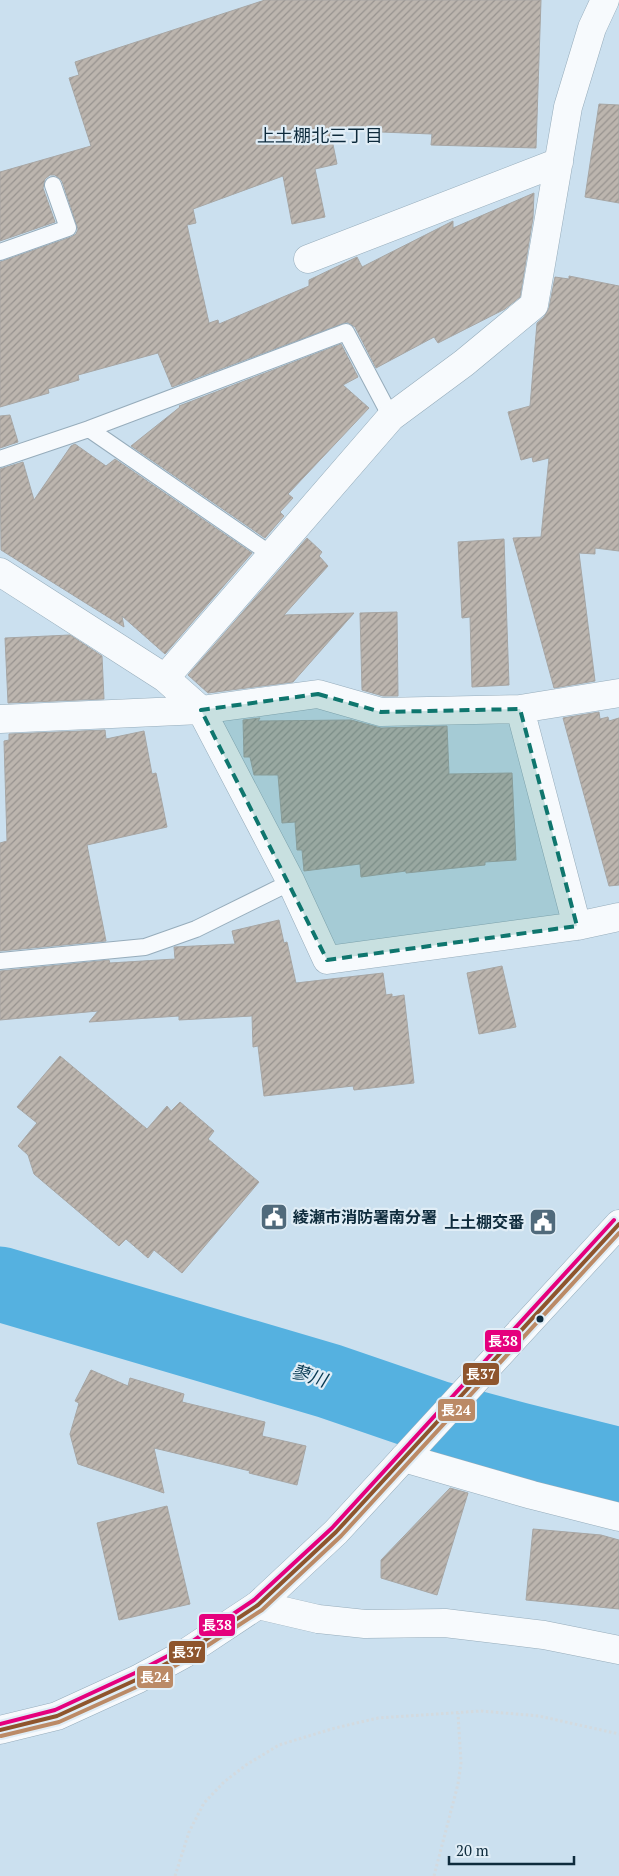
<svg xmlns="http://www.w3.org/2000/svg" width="619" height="1876" viewBox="0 0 619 1876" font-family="'PT Serif','Noto Sans JP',serif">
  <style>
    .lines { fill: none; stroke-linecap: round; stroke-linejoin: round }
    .river { stroke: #55b1e0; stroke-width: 75 }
    .building { fill: url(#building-hatch); stroke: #a7a6a4 }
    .service-casing { stroke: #96acbb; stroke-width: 18 }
    .minor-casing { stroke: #96acbb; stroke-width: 29 }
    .tertiary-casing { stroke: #96acbb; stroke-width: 29 }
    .path { stroke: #d3dadf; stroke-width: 3; stroke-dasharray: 2.5 2.5; stroke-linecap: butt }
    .service { stroke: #f7fafd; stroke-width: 16 }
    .minor { stroke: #f7fafd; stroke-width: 28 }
    .tertiary { stroke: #f7fafd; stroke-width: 28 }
    .bus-1-casing { stroke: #e0edf6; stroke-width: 8 }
    .bus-2-casing { stroke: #e0edf6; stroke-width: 8 }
    .bus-3-casing { stroke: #e0edf6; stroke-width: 8 }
    .bus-1 { stroke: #8e552d; stroke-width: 4 }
    .bus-2 { stroke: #bb8a66; stroke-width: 4 }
    .bus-3 { stroke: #e5007d; stroke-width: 4 }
    .marked { fill: #0f766e; fill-opacity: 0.2; stroke: #0f766e; stroke-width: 4; stroke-dasharray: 10 6; stroke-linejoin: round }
    .bus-dot { fill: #0e2b3c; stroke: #e0edf6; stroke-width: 2 }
    .labels { text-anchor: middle; stroke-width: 4.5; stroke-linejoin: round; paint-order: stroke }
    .poi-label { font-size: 16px; font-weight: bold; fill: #0e2b3c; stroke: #e0edf6; text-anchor: start }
    .neighbourhood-label { font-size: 18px; fill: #0e2b3c; stroke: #e0edf6 }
    .water-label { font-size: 18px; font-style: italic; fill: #063851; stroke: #e0edf6 }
    .line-badge { stroke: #e0edf6; stroke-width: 2 }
    .badge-label { font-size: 14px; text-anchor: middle; font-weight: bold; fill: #fff }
  </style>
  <defs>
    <pattern id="building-hatch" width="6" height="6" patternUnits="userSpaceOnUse" patternTransform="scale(1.25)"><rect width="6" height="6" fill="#bcb5ae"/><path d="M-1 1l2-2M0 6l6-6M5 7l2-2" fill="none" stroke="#97938f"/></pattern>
  </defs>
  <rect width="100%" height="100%" fill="#cbe0ef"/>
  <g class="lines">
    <path class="river" d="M0 1284 329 1381 437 1418 519 1440 619 1465"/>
  </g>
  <path class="building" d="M265 0H541L536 148 431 145 432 134 330 130 337 164 315 169 325 217 292 224 283 176 193 209 196 223 187 225 209 323 218 320 219 324 309 286V280L357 257 362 267 453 221V228L534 193 533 218 520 297 505 309 438 343 434 337 376 368 355 327 347 322 172 387 158 353 78 375 79 380 48 389 49 393 0 407V262L71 237 76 234 78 229 62 181 55 175H50L45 179 43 188 55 222 0 241V172L91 146 69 78 79 75 75 62Z
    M599 104 619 105V203L585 197Z
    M569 276 619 286V551L595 548V554L579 553 595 681 554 688 513 538 541 537 549 458 533 462 532 457 521 460 508 412 530 406 537 323 544 317 549 308 555 277 569 279Z
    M341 344 358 377 343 385 369 408 288 494 293 498 280 512 284 516 265 538 131 446 180 407 179 406Z
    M10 415 18 442 0 448V416Z
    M75 444 106 466 115 459 252 553 165 654 122 616 124 627 1 550 0 469 23 462 34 500 71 446Z
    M307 538 322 552 319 556 328 566 284 615 354 613 293 682 208 693 188 675Z
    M504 539 509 685 472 687 470 617 462 618 458 542Z
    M397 612 398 696H383L362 690 360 613Z
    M70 635 102 656 104 699 8 703 5 638Z
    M599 712 600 719 608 717 609 721 619 718V885L609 886 563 718Z
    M260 718 258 721 351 720 381 728 447 726 449 774 512 773 516 860 485 862V865L406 873V871L361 877 360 864 304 871 302 850H297L295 822 282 823 278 775H254L250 757H244L243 720Z
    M105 730 106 739 144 731 152 774 156 773 167 827 87 845 106 941 0 951V843L7 841 4 741 9 740V734Z
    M279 920 284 943 287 942 296 983 383 973 386 995 392 994V997L404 995 414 1083 354 1090 353 1086 264 1096 258 1046 253 1047 252 1016 179 1020V1016L89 1022 98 1011 0 1020V971L109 960 110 963 175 959 174 947 235 944 232 931Z
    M502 966 516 1027 479 1034 467 973Z
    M60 1056 147 1129 167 1106 171 1111 180 1102 214 1131 208 1139 259 1182 182 1273 154 1250 148 1258 126 1239 119 1246 34 1174 28 1155 18 1146 37 1123 17 1107Z
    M91 1370 128 1386 130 1378 184 1394 182 1402 265 1422 262 1436 306 1446 297 1485 249 1473 250 1471 154 1448 164 1493 78 1464 70 1434 79 1403 75 1401Z
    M450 1488 468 1493 437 1595 381 1578V1560Z
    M167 1506 190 1604 119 1620 97 1523Z
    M533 1529 601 1535 619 1540V1609L526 1600Z"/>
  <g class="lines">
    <g class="service-casing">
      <path id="service" d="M0 252 68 228 53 185
        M89 429 272 555
        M0 459 89 429 346 332 391 417
        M0 961 145 947 196 929 291 882"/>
    </g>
    <g class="minor-casing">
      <path id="minor" d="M308 259 559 162
        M0 572 165 678 201 710 291 882 327 960 577 926 619 917
        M165 678 391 417 464 363 534 305 568 107 592 28 605 0
        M520 709 577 926
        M0 719 201 710 318 694 381 712 520 709 619 693
        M404 1458 532 1495 619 1517
        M258 1605 318 1619 365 1624 445 1623 544 1635 619 1650"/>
    </g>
    <g class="tertiary-casing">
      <path id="tertiary" d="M0 1730 57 1716 138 1679 184 1654 258 1605 336 1532 619 1224"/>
    </g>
    <path class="path" d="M175 1876 189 1832 204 1803 224 1782 246 1765 279 1745 335 1728 378 1718 481 1711 539 1716 619 1734
      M434 1876 458 1784 461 1763 458 1713"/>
    <use href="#service" class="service"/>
    <use href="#minor" class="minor"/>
    <use href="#tertiary" class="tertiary"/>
    <g class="bus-1-casing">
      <path id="bus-1" d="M0 1730 57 1716 138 1679 184 1654 258 1605 336 1532 619 1224"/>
    </g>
    <g class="bus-2-casing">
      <path id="bus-2" d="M1 1736 59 1722 141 1685 187 1659 262 1610 341 1536 619 1233"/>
    </g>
    <g class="bus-3-casing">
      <path id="bus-3" d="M0 1724 55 1710 135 1673 181 1649 254 1600 332 1528 614 1220"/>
    </g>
    <use href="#bus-1" class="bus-1"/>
    <use href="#bus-2" class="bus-2"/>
    <use href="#bus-3" class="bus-3"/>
  </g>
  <path class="marked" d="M318 694 381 712 520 709 577 926 327 960 201 710Z"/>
  <defs>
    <g id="civic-square" transform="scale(1.4375)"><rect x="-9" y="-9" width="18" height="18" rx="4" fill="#506a7b" stroke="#e0edf6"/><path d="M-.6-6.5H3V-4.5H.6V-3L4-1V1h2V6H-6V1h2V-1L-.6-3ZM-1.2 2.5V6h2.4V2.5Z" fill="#fff"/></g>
  </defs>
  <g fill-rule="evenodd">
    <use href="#civic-square" x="274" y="1217"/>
    <use href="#civic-square" x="543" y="1222"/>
  </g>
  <circle class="bus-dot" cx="540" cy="1319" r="4.5"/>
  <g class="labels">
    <g class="poi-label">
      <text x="293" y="1223">綾瀬市消防署南分署</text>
      <text x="524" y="1228" text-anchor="end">上土棚交番</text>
    </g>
    <g class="neighbourhood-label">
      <text x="320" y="142">上土棚北三丁目</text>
    </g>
    <g class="water-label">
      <text transform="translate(309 1376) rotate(17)" y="6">蓼川</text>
    </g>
  </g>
  <g class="line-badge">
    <rect x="484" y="1329" width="38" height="24" rx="5" fill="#e5007d"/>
    <rect x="462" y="1362" width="38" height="24" rx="5" fill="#8e552d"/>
    <rect x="437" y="1398" width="39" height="24" rx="5" fill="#bb8a66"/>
    <rect x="198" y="1613" width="38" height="24" rx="5" fill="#e5007d"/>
    <rect x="168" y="1640" width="38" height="24" rx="5" fill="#8e552d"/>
    <rect x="136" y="1665" width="38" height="24" rx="5" fill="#bb8a66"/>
  </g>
  <g class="badge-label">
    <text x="503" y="1346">長38</text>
    <text x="481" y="1379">長37</text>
    <text x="456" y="1415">長24</text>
    <text x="217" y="1630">長38</text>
    <text x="187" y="1657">長37</text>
    <text x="155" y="1682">長24</text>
  </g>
  <path d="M449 1856v8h125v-8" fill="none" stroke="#0e2b3c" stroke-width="2.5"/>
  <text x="456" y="1856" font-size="15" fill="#0e2b3c" stroke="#e0edf6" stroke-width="4" paint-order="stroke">20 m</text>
</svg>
